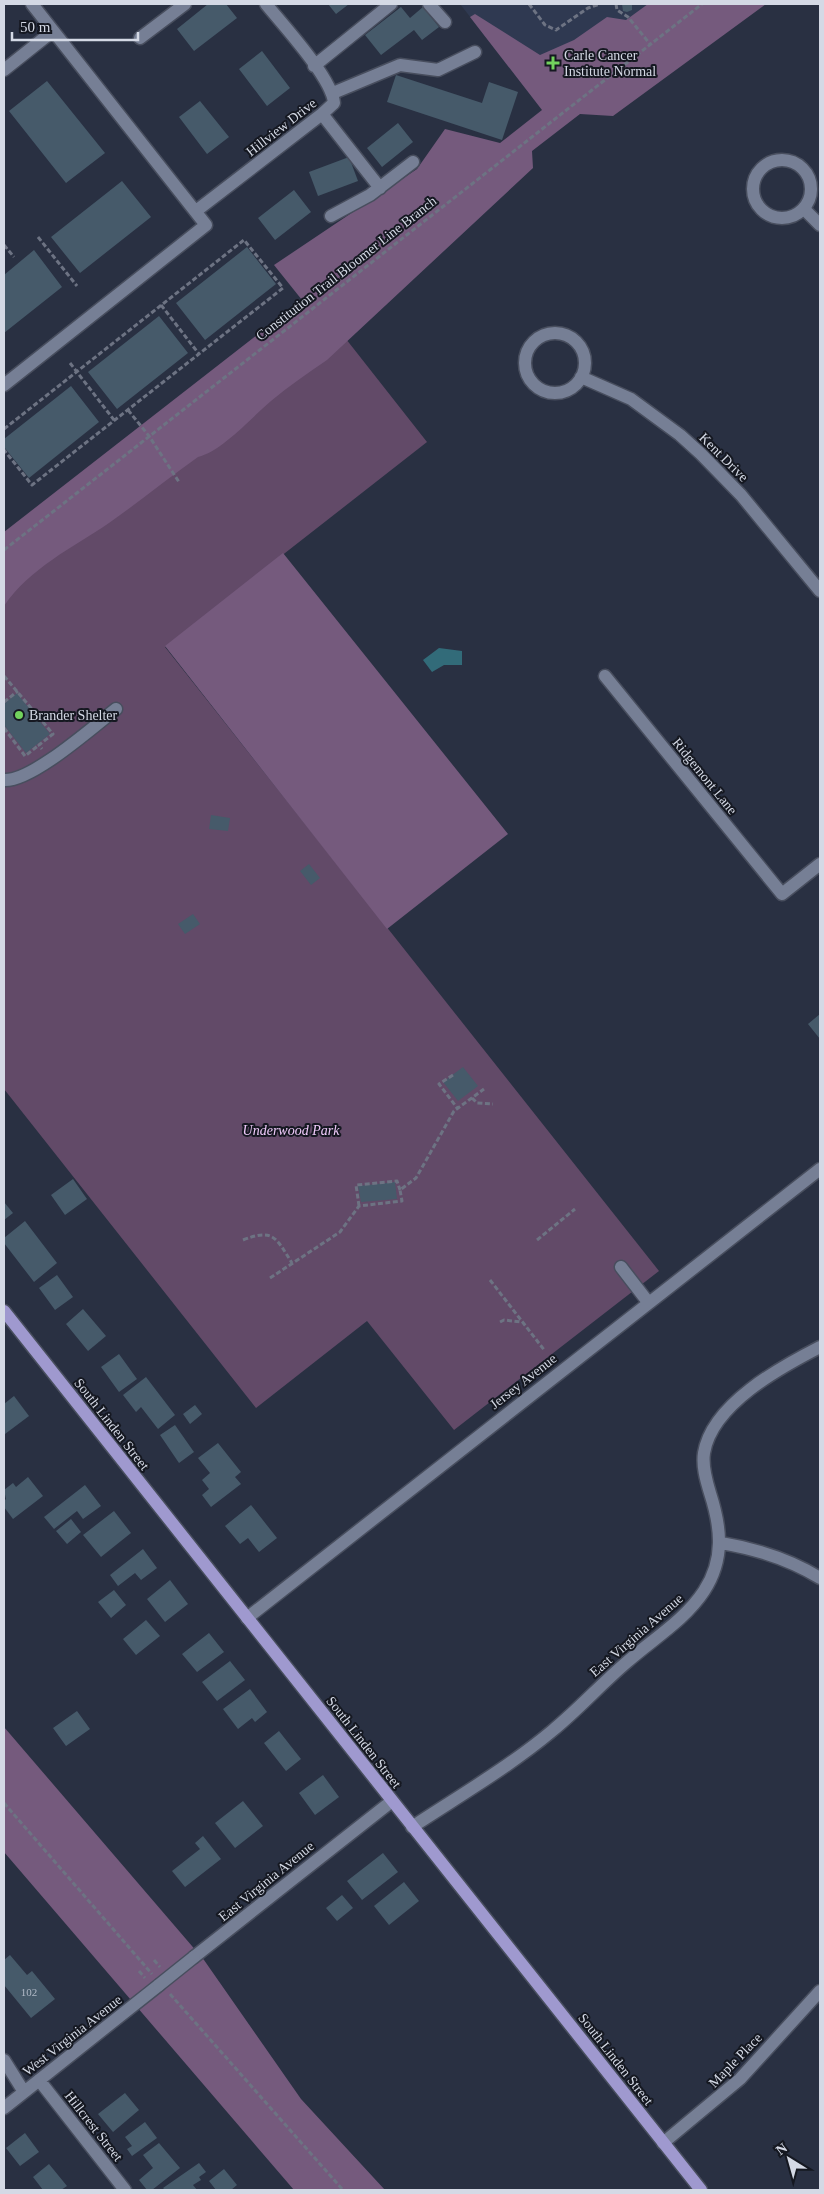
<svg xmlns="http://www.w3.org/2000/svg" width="824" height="2194" viewBox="0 0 824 2194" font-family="'Times New Roman',serif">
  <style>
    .built { fill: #2f3951 }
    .green { fill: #624a68 }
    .forest { fill: #755a7d }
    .water { fill: #326b79 }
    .building { fill: #465a6a }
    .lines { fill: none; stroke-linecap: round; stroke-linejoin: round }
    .minor-casing { stroke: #484e5e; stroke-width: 15 }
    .major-casing { stroke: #484e5e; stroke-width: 15 }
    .path { stroke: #6d7383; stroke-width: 3; stroke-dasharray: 5 2.5; stroke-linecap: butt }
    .minor { stroke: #767f95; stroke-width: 12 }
    .major { stroke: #9f99cf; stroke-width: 12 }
    .minor-bridge-casing { stroke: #484e5e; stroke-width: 15; stroke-linecap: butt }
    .minor-bridge { stroke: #767f95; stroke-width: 12 }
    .poi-dot { fill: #72d25d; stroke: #151821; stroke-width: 2 }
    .labels { text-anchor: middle; stroke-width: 4; stroke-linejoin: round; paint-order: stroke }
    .number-label { font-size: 11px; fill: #b0b9c6 }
    .poi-label { font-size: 14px; fill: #d4d9e5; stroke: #151821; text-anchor: start }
    .street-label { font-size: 14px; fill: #d4d9e5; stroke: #151821 }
    .park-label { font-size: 14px; font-style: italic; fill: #efcafa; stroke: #151821 }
  </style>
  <rect width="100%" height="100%" fill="#293042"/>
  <path class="built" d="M460 4H676L542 109Z"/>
  <path class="green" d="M324 311 427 442 165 647 659 1271 454 1430 367 1321 256 1408 4 1089V567Z"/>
  <path class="forest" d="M648 4H766L613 116 580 114 532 151 533 168 327 360C308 373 289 386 271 401 251 418 222 451 198 457 168 478 139 502 109 523 72 548 30 568 4 606V532L302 300 274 265 417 169 445 129 500 143 542 110 470 17 475 14 540 55 574 40 607 17 626 20Z
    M283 553 508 834 387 929 165 646Z
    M4 1727 204 1960 301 2099 385 2190H294L4 1852Z"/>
  <path class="water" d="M439 648 462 651V665H444L432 672 423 660Z"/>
  <path class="building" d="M208 4H226L237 18 194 51 177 29Z
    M328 4H349L336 14Z
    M622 4H632V10L627 12 623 11Z
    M401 7 410 18 423 7 439 27 422 40 414 30 381 55 365 35Z
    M262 51 290 88 267 106 239 69Z
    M396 75 482 103 489 82 518 92 502 140 387 102Z
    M47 81 105 153 66 183 9 111Z
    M200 101 229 137 207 154 179 117Z
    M398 123 413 142 382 167 367 148Z
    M349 157 358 181 318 196 309 172Z
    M122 181 151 217 80 273 51 237Z
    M294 190 311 212 275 240 258 218Z
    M247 247 276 284 205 340 176 303Z
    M34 250 62 287 4 333V275Z
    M159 316 188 353 117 409 88 372Z
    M71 386 99 422 29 478 4 447V439Z
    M17 693 50 734 26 753 4 725V704Z
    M211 815 230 818 228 831 209 829Z
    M309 864 320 878 311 885 300 871Z
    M193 914 200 924 185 934 178 924Z
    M820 1014V1039L808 1024Z
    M463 1067 478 1086 458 1101 443 1082Z
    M73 1179 87 1199 65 1215 51 1195Z
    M395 1182 397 1199 361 1202 358 1186Z
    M4 1202 13 1213 4 1220Z
    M25 1221 57 1263 34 1282 4 1243V1238Z
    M57 1275 73 1297 55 1310 39 1288Z
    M83 1309 106 1336 88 1351 66 1324Z
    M119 1354 137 1379 119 1392 101 1367Z
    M146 1377 175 1415 158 1429 141 1407 136 1412 123 1395Z
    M14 1396 29 1416 5 1434 4 1404Z
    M195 1405 202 1414 190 1424 183 1414Z
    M175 1425 194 1452 179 1463 160 1435Z
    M218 1443 241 1472 235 1477 241 1484 211 1507 202 1495 209 1489 202 1480 210 1473 198 1458Z
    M28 1477 43 1496 13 1519 4 1507V1501L6 1499 4 1490 13 1483 16 1487Z
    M85 1485 101 1506 83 1519 77 1511 54 1529 44 1517Z
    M251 1505 277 1538 259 1552 248 1538 240 1544 225 1526Z
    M114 1511 131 1533 101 1557 83 1535Z
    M71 1519 81 1532 67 1544 56 1531Z
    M143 1549 157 1568 141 1580 135 1573 118 1586 110 1575Z
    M170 1580 188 1604 165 1622 147 1599Z
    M114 1590 126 1605 111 1618 98 1602Z
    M146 1620 160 1636 136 1655 123 1639Z
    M209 1633 224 1652 197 1672 182 1654Z
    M230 1661 245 1680 217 1701 202 1682Z
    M250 1689 267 1712 255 1722 252 1718 238 1729 223 1709Z
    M77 1711 90 1729 66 1746 53 1728Z
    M279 1731 301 1759 286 1771 264 1743Z
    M323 1775 339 1797 315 1815 299 1793Z
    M243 1801 263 1826 235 1848 215 1823Z
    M203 1836 221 1859 185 1887 172 1871 200 1849 195 1843Z
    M383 1853 398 1872 362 1900 347 1881Z
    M404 1882 419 1901 389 1925 374 1906Z
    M342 1895 353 1908 337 1921 326 1908Z
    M10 1955 27 1975 32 1971 55 1999 31 2018 4 1985V1960Z
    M125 2093 139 2110 113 2132 98 2114Z
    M145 2122 157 2138 132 2156 127 2149 132 2146 125 2137Z
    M25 2133 39 2152 20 2166 6 2148Z
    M159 2143 180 2168 152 2190H147L139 2180 153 2168 143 2155Z
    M199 2163 206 2172 199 2177 201 2180 193 2185 197 2190H165L163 2188Z
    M49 2164 67 2186 61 2190H43L33 2177Z
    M224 2169 237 2185 231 2190H216L209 2181Z"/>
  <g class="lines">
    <g class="minor-casing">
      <path id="minor" d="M429 4 445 22
        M140 38 185 4
        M314 66 391 4
        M4 70 53 31
        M333 93 400 65 438 70 475 52
        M322 114 380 188
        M753 189a29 29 0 1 1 58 0a29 29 0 1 1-58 0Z
        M804 209 820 225
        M196 211 322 114 334 103C332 78 283 25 266 4
        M331 216 370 195 413 162
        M525 363a30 30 0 1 1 60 0a30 30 0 1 1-60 0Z
        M581 377 631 399 680 435 701 454 741 495 820 591
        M4 385 206 225 32 4
        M605 676 782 894 820 864
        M4 780C31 782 93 727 116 709
        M621 1267 648 1302
        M721 1543C757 1549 789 1559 820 1578
        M247 1618 820 1169
        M412 1827C459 1796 509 1767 552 1731 579 1709 601 1684 627 1662 653 1639 685 1620 704 1591 725 1559 721 1527 710 1493 706 1480 702 1466 704 1453 712 1404 781 1367 820 1347
        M194 1957 392 1801
        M4 2060 24 2092
        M39 2080 125 2190
        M4 2108 159 1985
        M663 2143 740 2079 820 1991"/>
    </g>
    <g class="major-casing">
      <path id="major" d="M4 1311 701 2190"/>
    </g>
    <path class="path" d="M529 4 545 25 556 30 588 8 600 4
      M616 4 617 10 628 17 650 44
      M38 237 77 286
      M4 245 14 257
      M161 305 199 354
      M70 363 114 420
      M128 410 149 436 179 482
      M4 429 244 240 283 288 32 485 4 450
      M4 550 702 4
      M4 676 53 734 39 745 42 749
      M4 702 18 691
      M4 728 25 756 39 745
      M453 1075 439 1084 458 1109
      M472 1098 477 1103 493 1104
      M359 1206 356 1185 397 1181 400 1190
      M243 1240C274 1228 276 1238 292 1263
      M537 1240 575 1209
      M270 1278 340 1232 359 1206 402 1201 400 1190 416 1178 454 1111 484 1089
      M490 1280 545 1351
      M500 1322 504 1320 522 1322
      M4 1803 152 1974
      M154 1960 160 1967
      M139 1971 145 1978
      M170 1994 343 2190"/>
    <use href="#minor" class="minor"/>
    <use href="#major" class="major"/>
    <g class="minor-bridge-casing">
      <path id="minor-bridge" d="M159 1985 194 1957"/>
    </g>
    <use href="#minor-bridge" class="minor-bridge"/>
  </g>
  <g class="poi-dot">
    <path d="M550.5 55.5h5v5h5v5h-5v5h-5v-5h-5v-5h5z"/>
    <circle cx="19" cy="715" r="5"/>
  </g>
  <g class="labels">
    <g class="number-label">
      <text x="29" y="1996">102</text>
    </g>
    <g class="poi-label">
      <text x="564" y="60">Carle Cancer<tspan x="564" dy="16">Institute Normal</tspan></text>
      <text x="29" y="720">Brander Shelter</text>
    </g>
    <g class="street-label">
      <text transform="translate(281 127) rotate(-38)" y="5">Hillview Drive</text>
      <text transform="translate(346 268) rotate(-38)" y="5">Constitution Trail Bloomer Line Branch</text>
      <text transform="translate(724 457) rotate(45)" y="5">Kent Drive</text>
      <text transform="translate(705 776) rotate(51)" y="5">Ridgemont Lane</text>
      <text transform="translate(523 1381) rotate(-38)" y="5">Jersey Avenue</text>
      <text transform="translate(112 1424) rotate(52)" y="5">South Linden Street</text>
      <text transform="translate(636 1635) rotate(-41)" y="5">East Virginia Avenue</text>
      <text transform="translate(364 1742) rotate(52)" y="5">South Linden Street</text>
      <text transform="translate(266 1881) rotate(-39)" y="5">East Virginia Avenue</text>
      <text transform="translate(72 2035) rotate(-38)" y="5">West Virginia Avenue</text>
      <text transform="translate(616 2059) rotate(52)" y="5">South Linden Street</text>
      <text transform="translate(735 2060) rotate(-46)" y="5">Maple Place</text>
      <text transform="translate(94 2126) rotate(52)" y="5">Hillcrest Street</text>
    </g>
    <g class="park-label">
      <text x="291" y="1135">Underwood Park</text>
    </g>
  </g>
  <rect width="824" height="2194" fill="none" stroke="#d4d9e5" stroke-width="10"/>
  <g transform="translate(789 2159) rotate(323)" stroke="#151821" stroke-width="4" paint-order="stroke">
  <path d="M0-4L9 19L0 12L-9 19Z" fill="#d4d9e5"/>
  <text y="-8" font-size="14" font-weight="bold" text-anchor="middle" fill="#d4d9e5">N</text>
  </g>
  <path d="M12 32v8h126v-8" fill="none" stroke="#d4d9e5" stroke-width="2.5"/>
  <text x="20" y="32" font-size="15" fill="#d4d9e5" stroke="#151821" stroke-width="4" paint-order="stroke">50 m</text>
</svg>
